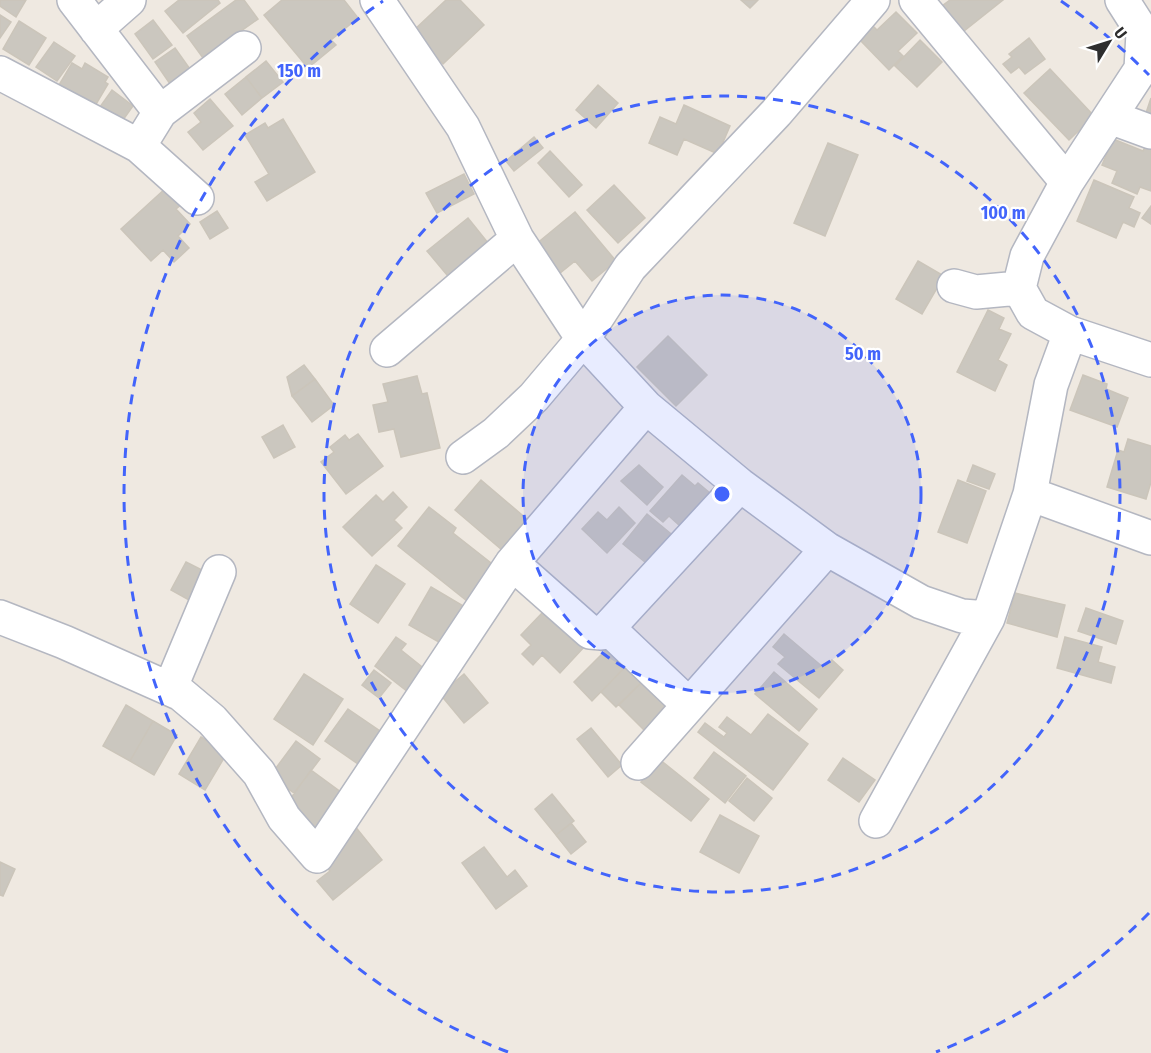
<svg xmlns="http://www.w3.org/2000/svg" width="1151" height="1053" viewBox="0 0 1151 1053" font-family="'Fira Sans Condensed',sans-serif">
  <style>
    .building { fill: #cbc7bf; stroke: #cbc5ba; stroke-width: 1.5 }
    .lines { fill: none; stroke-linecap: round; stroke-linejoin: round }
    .minor-casing { stroke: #b4b7c1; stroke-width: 36 }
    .minor { stroke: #fff; stroke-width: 33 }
    .ring { fill: none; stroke: #4264fb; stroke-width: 3; stroke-dasharray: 10 8 }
    .centre { fill: #4264fb; stroke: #fff; stroke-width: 3 }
    .ring-label { font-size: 18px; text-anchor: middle; font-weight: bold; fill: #4264fb; stroke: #fff; stroke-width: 4.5; stroke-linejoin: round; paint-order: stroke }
  </style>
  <rect width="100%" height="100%" fill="#efe9e1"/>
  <path class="building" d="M0 0H26L16 17 0 6Z
    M179 0H218L220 3 183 33 165 11Z
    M236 0H244L258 19 203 58 187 36Z
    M282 0H344L358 18 331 40 336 45 308 68 264 15Z
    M446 0H460L484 25 443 64 413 31Z
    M741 0H758L750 8Z
    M950 0H1003L959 35 938 9Z
    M896 12 917 33 898 51 903 56 889 70 859 39 872 25 877 30Z
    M0 15 11 22 0 38Z
    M153 20 172 45 153 59 135 34Z
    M19 21 46 38 29 65 3 49Z
    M1029 38 1045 59 1025 74 1019 67 1011 73 1003 64 1012 57 1009 54Z
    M920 40 942 62 917 87 895 66Z
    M54 42 75 56 57 81 36 67Z
    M175 48 190 69 170 84 155 62Z
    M266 61 283 82 262 98 246 77Z
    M72 63 82 69 85 63 108 77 105 82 108 84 95 106 59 85Z
    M1050 69 1094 116 1069 140 1024 93Z
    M246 77 262 98 242 115 225 94Z
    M598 85 618 103 596 128 576 110Z
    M112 90 133 106 118 127 97 111Z
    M1151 98V114L1146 113Z
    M210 99 233 126 203 150 188 132 201 122 194 113Z
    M684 105 730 126 718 154 684 139 677 155 649 143 660 117 676 124Z
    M283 119 315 172 267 201 255 182 269 174 245 135 265 123 268 128Z
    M534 137 543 148 514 171 506 161Z
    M1113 139 1143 151 1147 143 1151 145V191L1140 187 1137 194 1112 183 1117 171 1102 165Z
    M828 143 858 155 825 236 794 223Z
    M550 151 582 185 569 197 538 163Z
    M464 174 474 194 437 213 426 193Z
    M1094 180 1134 197 1129 208 1140 213 1134 227 1123 222 1116 238 1077 221Z
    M614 185 645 218 618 243 587 210Z
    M167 187 182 204 176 209 190 224 178 236 189 248 174 262 163 250 151 261 121 229Z
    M1151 206V224L1142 218Z
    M217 211 228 228 210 239 200 222Z
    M575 212 616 261 592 281 575 261 554 278 530 249Z
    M468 218 492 248 452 281 427 251Z
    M918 261 944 276 922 314 896 299Z
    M988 310 1004 318 999 329 1011 334 998 360 1007 365 995 391 957 372Z
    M668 336 707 375 676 406 637 367Z
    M304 365 315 379 292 396 287 377Z
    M1083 375 1107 384 1106 389 1128 398 1117 427 1070 410Z
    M417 376 422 394 427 393 440 448 401 457 394 429 379 432 373 405 388 402 383 384Z
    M315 379 334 405 312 422 292 396Z
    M283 425 295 447 274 458 262 437Z
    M358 434 383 466 346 494 321 462 334 452 330 447 345 435 349 440Z
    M1128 439 1151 446V482L1146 499 1107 487 1118 450 1124 452Z
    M639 465 663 487 647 505 621 481Z
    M973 465 995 474 989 489 967 481Z
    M682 475 695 486 698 483 710 493 680 526 669 516 663 522 650 511Z
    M481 480 528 520 502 550 455 510Z
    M958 480 986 491 967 543 938 532Z
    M393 492 407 507 394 520 402 528 372 556 343 527 376 495 383 502Z
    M429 507 456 528 453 533 495 566 467 601 398 546Z
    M619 507 635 523 607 553 582 529 598 512 607 520Z
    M647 514 681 542 657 572 623 544Z
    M186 562 214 576 198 605 171 590Z
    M376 565 405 584 378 623 350 604Z
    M431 587 465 607 444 645 409 625Z
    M1015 593 1065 605 1057 637 1007 623Z
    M1086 608 1123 621 1116 644 1078 631Z
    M543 612 553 621 555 618 585 646 560 673 542 655 533 665 522 654 531 645 521 635Z
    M784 634 824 668 832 660 843 670 819 698 778 664 785 657 773 647Z
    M396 637 406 644 401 650 426 670 408 692 375 666Z
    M1065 637 1102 647 1098 662 1115 667 1111 683 1057 668Z
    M611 645 629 663 592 701 574 682Z
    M629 663 645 679 616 707 601 692Z
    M374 670 391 683 379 698 362 685Z
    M774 672 817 709 799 731 755 694Z
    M304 674 343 699 313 745 274 719Z
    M464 674 488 703 464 723 440 694Z
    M645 679 671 705 645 731 619 705Z
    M126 705 153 721 130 761 103 746Z
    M348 709 380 731 358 764 325 741Z
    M768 714 808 744 773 790 698 732 705 723 724 737 727 733 719 727 727 717 751 735Z
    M153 721 177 735 154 775 130 761Z
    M591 728 622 765 608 777 577 739Z
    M201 737 227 753 205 790 179 774Z
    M296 741 320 759 294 793 270 776Z
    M714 752 746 776 725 803 694 778Z
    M843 758 875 780 859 802 828 780Z
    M659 759 709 799 691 821 641 782Z
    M311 770 353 801 325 839 283 809Z
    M747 778 772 798 754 821 729 801Z
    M552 794 574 821 556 835 535 809Z
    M720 815 759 836 739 873 700 852Z
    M571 823 586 842 571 854 556 835Z
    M354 825 382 860 333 900 317 881 330 871 323 863Z
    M484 847 507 877 515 870 527 886 496 909 462 863Z
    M0 862 15 869 3 896 0 895Z"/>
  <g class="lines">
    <g class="minor-casing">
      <path id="minor" d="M74 0 160 112
        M377 0 463 127 517 239 583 339 646 407 740 485 827 549 921 602 962 616 988 618
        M916 0 1067 182
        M96 29 129 0
        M0 73 139 146 160 112 244 48
        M1110 117 1151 132
        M139 146 197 198
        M954 286 976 292 1019 288 1027 256 1067 182 1141 69 1143 33 1122 0
        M1019 288 1033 313 1070 333 1151 360
        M387 350 517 239
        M463 457 496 433 534 397 583 339 630 267 776 113 873 0
        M1030 494 1151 538
        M512 563 590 632 601 633 608 628 740 485
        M0 617 64 642 181 694 212 720 259 773 284 818 317 856 512 563 646 407
        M608 628 689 705
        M170 689 219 572
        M638 763 827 549
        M876 821 988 618 1030 494 1051 385 1070 333"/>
    </g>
    <use href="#minor" class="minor"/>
  </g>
  <circle cx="722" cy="494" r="199" fill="#4264fb" fill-opacity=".12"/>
  <g class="ring">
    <circle cx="722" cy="494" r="199"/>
    <circle cx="722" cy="494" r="398"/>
    <path d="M1149 913A598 598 0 0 1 936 1052M508 1052A598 598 0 0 1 383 1M1061 1A598 598 0 0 1 1149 75"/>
  </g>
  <circle cx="722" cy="494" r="9" class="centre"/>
  <g class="ring-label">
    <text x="299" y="77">150 m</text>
    <text x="1003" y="219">100 m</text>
    <text x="863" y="360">50 m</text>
  </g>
  <g transform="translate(1109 42) rotate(52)" stroke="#ffffff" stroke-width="4.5" paint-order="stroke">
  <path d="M0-4.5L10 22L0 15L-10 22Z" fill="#2e2e2e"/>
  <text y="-9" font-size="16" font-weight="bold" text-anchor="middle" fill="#2e2e2e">U</text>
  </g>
</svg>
